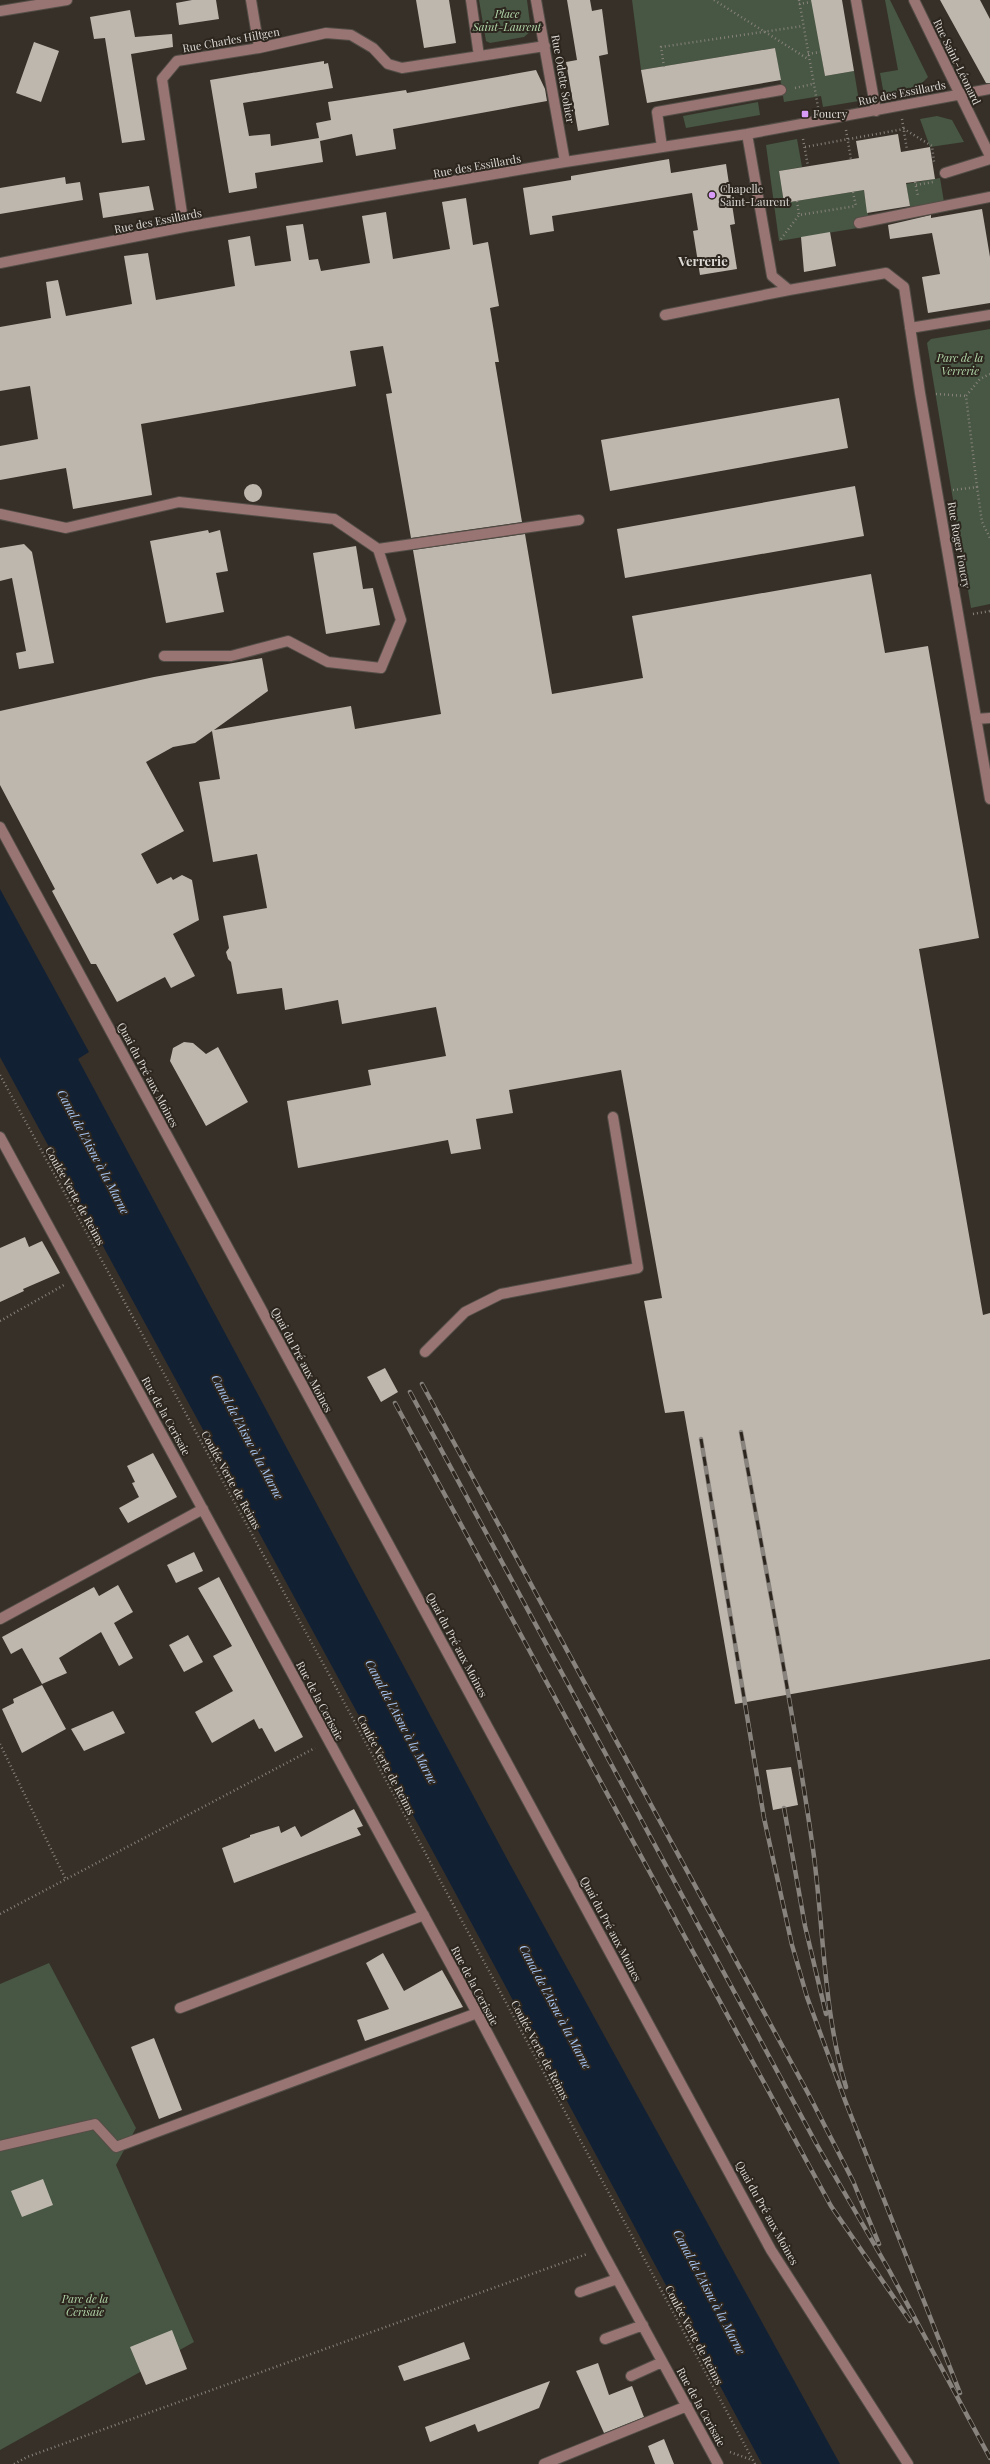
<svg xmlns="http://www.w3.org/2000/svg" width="990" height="2464" viewBox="0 0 990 2464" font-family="'Playfair Display',serif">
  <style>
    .green { fill: #475743 }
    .water { fill: #122034 }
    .building { fill: #beb7ae }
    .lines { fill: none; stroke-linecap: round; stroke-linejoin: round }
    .minor-casing { stroke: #544e48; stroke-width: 12 }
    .path { stroke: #87827c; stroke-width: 2.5; stroke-dasharray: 1 3; stroke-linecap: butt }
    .minor { stroke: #987472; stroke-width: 10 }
    .rail-casing { stroke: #88837d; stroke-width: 4.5 }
    .rail { stroke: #2c261f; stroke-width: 3; stroke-dasharray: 9; stroke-linecap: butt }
    .poi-dot { fill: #d89bf8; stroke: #2c261f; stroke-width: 1.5 }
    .labels { text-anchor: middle; stroke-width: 4; stroke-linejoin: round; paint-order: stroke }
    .park-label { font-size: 11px; font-style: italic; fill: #b4d9ab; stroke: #2c261f }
    .street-label { font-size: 11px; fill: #ddd9d4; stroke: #2c261f }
    .poi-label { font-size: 11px; fill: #ddd9d4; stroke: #2c261f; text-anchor: start }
    .water-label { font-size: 12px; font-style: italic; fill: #aac9f7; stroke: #2c261f }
    .quarter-label { font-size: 13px; font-weight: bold; fill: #ddd9d4; stroke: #2c261f }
  </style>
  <rect width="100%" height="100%" fill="#363029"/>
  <path class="green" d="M479 0H527L531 31 524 37 490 43 486 41Z
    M632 0H812L825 76 854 71 859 101 823 107 821 96 784 102 775 48 641 70Z
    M885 0H890L928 77 918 87 884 95 880 73 898 70Z
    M758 102 760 115 686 128 683 116Z
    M937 116 952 120 964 142 930 147 920 119Z
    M797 139 802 167 779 171 784 203 864 190 870 226 779 241 766 145Z
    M940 178 944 202 910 207 906 184Z
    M990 329V604L971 608 927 343 931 339Z
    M49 1963 136 2128 116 2165 194 2342 0 2450V1984Z"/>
  <path class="water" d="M0 889 89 1052 78 1059 511 1866 840 2464H762L444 1872 0 1057Z"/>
  <path class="building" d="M192 0H216L219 19 179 25 176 3Z
    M416 0H449L456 43 424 48Z
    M567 0H590L592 11 602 9 608 54 599 56 609 125 578 131 566 62 577 60Z
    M811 0H842L854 71 825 76Z
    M940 0H980L990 19V83H986Z
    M130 10 135 37 172 34 173 47 131 54 145 140 122 143 105 38 94 39 90 17Z
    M34 42 59 51 41 102 16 93Z
    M775 48 781 80 647 103 641 70Z
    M324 61V64L328 63 333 88 243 103 249 136 270 134 271 146 319 138 316 123 331 120 328 102 406 90 407 93 536 70 545 89 547 101 393 129 396 149 356 156 352 134 320 141 323 162 255 173 257 188 229 193 210 80Z
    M898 134 901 152 930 147 935 179 906 183 910 206 867 213 864 190 784 203 779 171 859 158 856 141Z
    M669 159 671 173 726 164 735 224 730 225 737 269 700 275 693 231 698 230 692 193 552 216 554 231 530 235 523 188 571 180V176Z
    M65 177 66 184 80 182 83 200 0 214V188Z
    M149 186 154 210 103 218 99 193Z
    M466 198 473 245 488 242 499 306 490 308 499 362H495L522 522 411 538 386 394 392 393 383 346 350 351 356 386 141 424 152 495 73 509 66 468 0 480V446L38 439 30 386 0 391V327L51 318 46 282 58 280 66 316 132 304 124 256 148 253 156 300 235 286 228 240 250 236 255 266 291 261 286 226 303 224 309 260 318 259 321 271 370 263 362 216 386 212 393 259 450 249 442 202Z
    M982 209 990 257V303L928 313 922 277 940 274 932 233 890 239 888 225 931 215V218Z
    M830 232 836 266 804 272 801 237Z
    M839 398 848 448 610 491 601 440Z
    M244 493a9 9 0 1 1 18 0a9 9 0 1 1-18 0Z
    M855 486 864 536 625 578 617 529Z
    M208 530 209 533 220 530 228 571 216 573 224 612 166 623 150 541Z
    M525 534 552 694 643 678 632 616 871 574 885 653 928 646 979 938 919 949 983 1315 990 1313V1659L735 1704 684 1411 665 1413 644 1301 662 1298 621 1070 509 1090 513 1113 476 1119 481 1149 451 1154 448 1140 298 1168 287 1101 371 1085 368 1070 446 1056 436 1007 342 1024 338 1000 285 1010 282 988 237 994 231 962 228 959 226 952 229 948 223 916 267 908 257 854 213 862 199 782 220 779 212 731 195 743 173 747 146 762 184 831 141 854 157 884 171 877 173 880 182 875 192 880 199 920 173 934 195 976 171 988 165 977 117 1002 96 964H91L52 891 55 889 0 785V711L154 677 262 658 268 691 214 730 351 706 355 729 441 714 413 550Z
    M24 544 32 552 54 663 19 669 16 653 26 651 12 578 0 581V548Z
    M356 546 363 589 373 588 380 625 326 634 313 553Z
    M184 1042 193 1043 206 1054 218 1047 248 1102 206 1126 170 1061 173 1048Z
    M25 1237 29 1247 42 1241 60 1273 23 1289 24 1291 0 1302V1248Z
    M385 1368 398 1392 381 1402 367 1377Z
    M153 1453 177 1497 128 1523 119 1508 139 1497 132 1483 135 1482 127 1466Z
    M194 1552 203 1571 176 1583 167 1565Z
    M219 1577 303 1737 275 1752 262 1728 259 1729 254 1719 212 1743 195 1712 233 1691 213 1656 232 1646 198 1588Z
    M118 1585 133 1612 114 1623 133 1658 119 1666 101 1632 59 1658 67 1673 42 1684 22 1648 11 1654 2 1637 94 1587 99 1596Z
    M188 1635 203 1662 184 1672 169 1645Z
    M42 1685 66 1729 22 1753 2 1709 14 1703 13 1699Z
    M113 1711 125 1733 84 1751 71 1729Z
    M791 1767 798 1805 773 1810 766 1770Z
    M354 1809 363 1826 357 1828 361 1835 234 1883 222 1848 250 1837V1835L279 1826 281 1833 295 1826 301 1837Z
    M383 1953 404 1991 442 1970 463 2007 365 2041 357 2020 389 2009 366 1963Z
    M154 2038 182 2110 159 2119 131 2047Z
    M43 2179 53 2205 22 2217 11 2191Z
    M172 2330 187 2369 146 2385 130 2347Z
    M464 2342 470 2359 404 2381 398 2366Z
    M598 2363 609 2395 632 2386 644 2417 604 2433 576 2371Z
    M550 2381 539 2408 478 2432 475 2424 430 2442 425 2427Z
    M664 2439 674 2464H655L648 2446Z"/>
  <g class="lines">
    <g class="minor-casing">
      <path id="minor" d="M251 0 259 48
        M471 0 479 56
        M536 0 565 162
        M856 0 876 111
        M914 0 990 156
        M0 11 67 0
        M747 134 772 276 789 290 886 273 904 287 920 393 990 799
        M662 147 657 112 781 90
        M945 173 990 159
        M859 223 990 197
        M184 227 162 79 177 61 259 48 326 33 351 35 373 48 388 64 402 68 545 46
        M0 263 184 227 565 162 747 134 990 89
        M665 315 789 290
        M910 328 990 315
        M0 514 66 528 179 502 334 519 378 549 401 620 381 668 328 662 288 641 231 656H164
        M378 549 579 520
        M976 719 990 718
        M0 827 771 2250 908 2464
        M0 1137 477 2013 601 2249 718 2464
        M425 1352 465 1312 501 1294 638 1268 613 1117
        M0 1619 203 1509
        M180 2008 424 1915
        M0 2146 95 2124 116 2147 477 2013
        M580 2292 617 2279
        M605 2339 643 2325
        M631 2376 662 2362
        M544 2464 687 2406"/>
    </g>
    <path class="path" d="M714 0 808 59
      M799 0 818 107
      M799 4 811 2
      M808 54 820 52
      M664 67 661 47 803 26
      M795 88 813 84
      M902 119 907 150
      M846 130 851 159
      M803 139 808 166
      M805 147 904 129 932 146 934 162
      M915 182 918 196
      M916 185 933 182
      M853 192 856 206
      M797 201 799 215
      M781 239 799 215 856 206
      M936 394 966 396
      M977 487 966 396 980 379 990 374
      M953 490 977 487 982 522 990 538
      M973 614 990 611
      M0 1075 332 1680 755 2464
      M0 1321 64 1285
      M0 1744 66 1880
      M0 1914 315 1748
      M730 2452 752 2460
      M14 2464 27 2457 587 2254"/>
    <use href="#minor" class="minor"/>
    <g class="rail-casing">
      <path id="rail" d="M422 1384 809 2095 853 2181 879 2244
        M410 1392 817 2145 889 2270 990 2458
        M395 1403 831 2206 910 2321
        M741 1432C766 1571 793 1710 813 1849 824 1929 823 2010 846 2087
        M701 1439 764 1818 792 1945 807 1997 846 2103 960 2393
        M784 1808 805 1926 826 2014"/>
    </g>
    <use href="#rail" class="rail"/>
  </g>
  <g class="poi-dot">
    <rect x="801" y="110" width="8" height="8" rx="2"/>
    <circle cx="712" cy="195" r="4"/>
  </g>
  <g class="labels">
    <g class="park-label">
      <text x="507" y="18">Place<tspan x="507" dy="13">Saint-Laurent</tspan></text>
      <text x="960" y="362">Parc de la<tspan x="960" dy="13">Verrerie</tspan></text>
      <text x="85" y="2303">Parc de la<tspan x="85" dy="13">Cerisaie</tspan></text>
    </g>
    <g class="street-label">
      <text transform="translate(231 40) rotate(-10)" y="4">Rue Charles Hiltgen</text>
      <text transform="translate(957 62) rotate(64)" y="4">Rue Saint-Léonard</text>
      <text transform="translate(563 79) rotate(80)" y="4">Rue Odette Sohier</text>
      <text transform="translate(902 93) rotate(-11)" y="4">Rue des Essillards</text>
      <text transform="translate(477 166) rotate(-10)" y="4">Rue des Essillards</text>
      <text transform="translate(158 221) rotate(-11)" y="4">Rue des Essillards</text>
      <text transform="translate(959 545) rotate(80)" y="4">Rue Roger Foucry</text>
      <text transform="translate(148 1075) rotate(62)" y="4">Quai du Pré aux Moines</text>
      <text transform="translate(75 1196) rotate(61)" y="4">Coulée Verte de Reims</text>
      <text transform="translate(302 1360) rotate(62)" y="4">Quai du Pré aux Moines</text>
      <text transform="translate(166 1416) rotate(61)" y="4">Rue de la Cerisaie</text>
      <text transform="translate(231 1480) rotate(61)" y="4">Coulée Verte de Reims</text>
      <text transform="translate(457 1645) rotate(62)" y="4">Quai du Pré aux Moines</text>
      <text transform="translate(320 1701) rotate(62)" y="4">Rue de la Cerisaie</text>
      <text transform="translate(386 1765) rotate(62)" y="4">Coulée Verte de Reims</text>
      <text transform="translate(611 1929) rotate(62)" y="4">Quai du Pré aux Moines</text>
      <text transform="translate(475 1986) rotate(62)" y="4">Rue de la Cerisaie</text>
      <text transform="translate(540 2050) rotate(62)" y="4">Coulée Verte de Reims</text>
      <text transform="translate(767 2213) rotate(61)" y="4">Quai du Pré aux Moines</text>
      <text transform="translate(694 2335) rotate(62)" y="4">Coulée Verte de Reims</text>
      <text transform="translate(701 2407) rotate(61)" y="4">Rue de la Cerisaie</text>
    </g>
    <g class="poi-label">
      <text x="813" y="118">Foucry</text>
      <text x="720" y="193">Chapelle<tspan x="720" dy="13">Saint-Laurent</tspan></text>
    </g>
    <g class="water-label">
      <text transform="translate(93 1152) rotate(62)" y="4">Canal de l'Aisne à la Marne</text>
      <text transform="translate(247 1437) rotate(62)" y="4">Canal de l'Aisne à la Marne</text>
      <text transform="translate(401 1722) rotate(62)" y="4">Canal de l'Aisne à la Marne</text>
      <text transform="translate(555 2007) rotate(62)" y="4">Canal de l'Aisne à la Marne</text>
      <text transform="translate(709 2292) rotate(62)" y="4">Canal de l'Aisne à la Marne</text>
    </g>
    <g class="quarter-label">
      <text x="703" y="266">Verrerie</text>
    </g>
  </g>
</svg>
